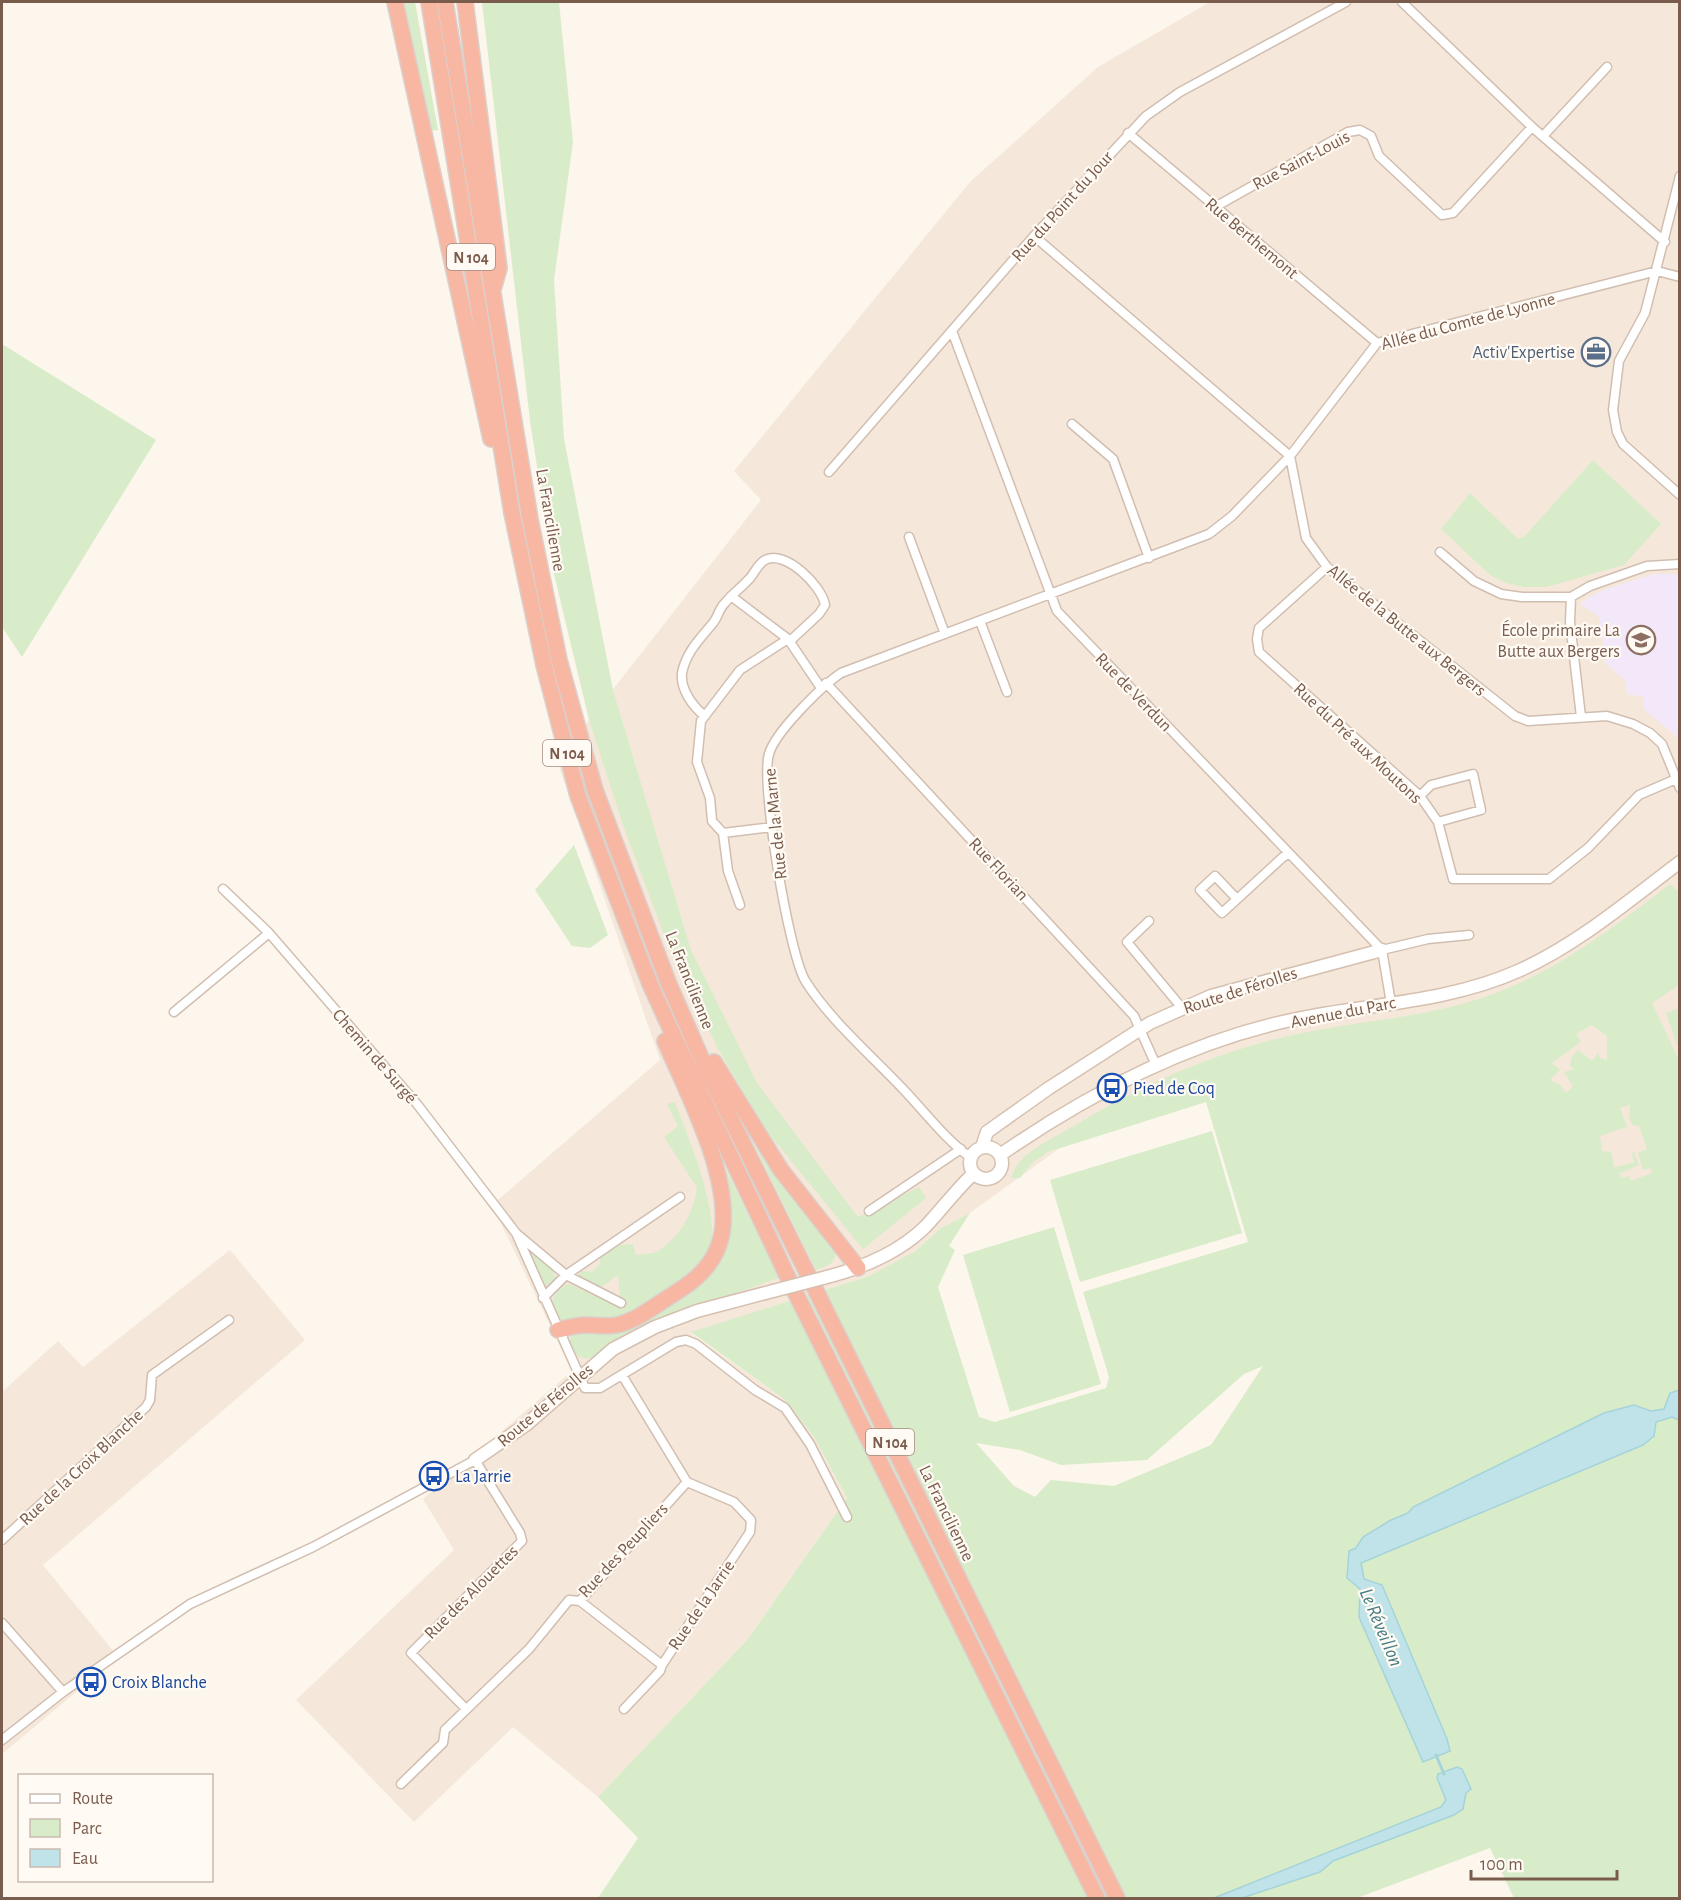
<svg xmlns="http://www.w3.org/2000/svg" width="1681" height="1900" viewBox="0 0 1681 1900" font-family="'Alegreya Sans',sans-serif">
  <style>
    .residential { fill: #f5e8da }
    .education { fill: #f3e8fa }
    .green { fill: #d8ecc9; fill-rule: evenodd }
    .water { fill: #bfe3e8; stroke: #a5d3da; stroke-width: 1.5 }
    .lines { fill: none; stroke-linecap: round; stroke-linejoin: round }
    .stream { stroke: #a5d3da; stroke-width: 3 }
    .street-casing { stroke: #d1beb0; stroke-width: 11 }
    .secondary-casing { stroke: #d6c0b0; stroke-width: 15 }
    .highway-casing { stroke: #dad1cd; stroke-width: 18 }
    .street { stroke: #fff; stroke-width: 8 }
    .secondary { stroke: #fff; stroke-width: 12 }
    .highway { stroke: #f7b7a3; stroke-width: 15 }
    .secondary-bridge-casing { stroke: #d6c0b0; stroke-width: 15; stroke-linecap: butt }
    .secondary-bridge { stroke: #fff; stroke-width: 12 }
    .labels { text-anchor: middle; stroke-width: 4.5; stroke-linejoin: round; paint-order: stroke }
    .shield { fill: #fffaf3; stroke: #a28b7f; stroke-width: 1.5 }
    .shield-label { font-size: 16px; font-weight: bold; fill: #7a5c4d }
    .street-label { font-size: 18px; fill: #7a5c4d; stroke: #fffaf3 }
    .service-label { font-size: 18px; fill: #4e5e75; stroke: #fffaf3; text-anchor: end }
    .education-label { font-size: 18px; fill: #785e54; stroke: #fffaf3; text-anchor: end }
    .transit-label { font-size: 18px; fill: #164399; stroke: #fffaf3; text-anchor: start }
    .water-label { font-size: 20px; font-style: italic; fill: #437c86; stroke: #fffaf3 }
  </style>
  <rect width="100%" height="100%" fill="#fdf6ec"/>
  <path class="residential" d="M1210 2H1679V1176L1620 1198 1552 1125 1533 995 1068 1142 970 1213 941 1228 914 1252 893 1265 869 1276 691 1333 784 1399 814 1437 847 1498 747 1640 598 1797 513 1727 414 1822 296 1700 454 1550 423 1499 572 1371 492 1205 660 1060 557 761 761 500 734 471 970 182 1098 67Z
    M230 1250 305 1340 43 1565 118 1657 2 1754V1392L58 1341 83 1367Z"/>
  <path class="education" d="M1654 574H1679V739L1643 708 1644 697 1627 694 1625 680 1606 664 1599 617 1580 603 1603 590Z"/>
  <path class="green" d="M403 2H415L438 130 430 131Z
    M482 2H559L573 142 554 280 564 439 613 690 691 950 757 1083 858 1217 919 1187 926 1198 863 1249 765 1129 717 1047 666 940 624 828 589 720 553 570 530 421Z
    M2 344 156 440 22 657 2 627Z
    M1593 460 1661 524 1624 565 1546 587H1524L1505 583 1490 575 1441 529 1470 493 1518 539 1525 536Z
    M574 845 608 935 590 948 572 946 535 890Z
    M1670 884 1679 892V985L1652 1003 1680 1062 1679 1898H1514L1490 1848 1357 1898H598L638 1838 598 1797 747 1640 847 1498 814 1437 784 1399 691 1332 869 1276 914 1252 941 1228 970 1213 949 1246 955 1250 938 1287 979 1417 995 1422 1106 1388 1109 1377 1083 1292 1248 1242 1206 1102 1048 1152 1032 1163 1020 1178H1011C1019 1152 1050 1140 1072 1127 1144 1083 1219 1050 1302 1033 1365 1020 1432 1017 1493 994 1559 970 1615 926 1670 884ZM1592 1025 1607 1036V1060L1600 1058 1598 1053 1592 1061 1578 1050 1572 1056 1570 1066 1574 1069 1564 1072 1573 1086 1566 1093 1559 1084 1550 1080 1560 1070 1552 1063 1581 1042 1576 1034ZM1630 1105 1629 1119 1633 1125 1639 1126 1647 1149 1638 1153 1643 1170 1650 1168 1652 1173 1631 1181 1629 1176 1622 1178 1619 1174 1639 1165 1634 1152 1632 1153 1634 1163 1614 1167 1611 1152 1602 1151 1600 1136 1627 1127 1620 1108ZM1263 1366 1211 1445 1114 1486 1051 1480 1035 1497 1014 1486 976 1443 1020 1450 1061 1465 1147 1460 1244 1374Z
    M1679 1008V1051L1666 1013Z
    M675 1102C688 1137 730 1233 704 1264 694 1275 668 1288 655 1298 628 1317 594 1327 561 1320L551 1306C552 1296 560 1286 569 1284L615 1305 620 1295 618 1275 600 1288 578 1276 581 1271 592 1272 600 1264V1258L620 1245 633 1244 636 1255C642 1254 650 1254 656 1252 678 1240 694 1213 697 1188L664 1137 678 1126 667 1104Z
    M741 1117 836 1249C836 1264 828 1266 816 1270Z
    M1212 1131 1242 1233 1080 1282 1050 1180Z
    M719 1155 779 1278 660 1319 591 1358C578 1360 575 1354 569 1344L572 1332 609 1330 714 1264Z
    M1054 1227 1101 1384 1010 1412 963 1255Z
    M530 1252 551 1268 556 1278 544 1288Z"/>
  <path class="water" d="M1679 1390V1420L1672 1417 1656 1422 1654 1436 1643 1445 1361 1563 1364 1579 1382 1585 1447 1739 1450 1751 1423 1762 1359 1617 1360 1589 1347 1578 1349 1551 1356 1548 1363 1537 1391 1520 1408 1513 1413 1507 1604 1413 1634 1405 1651 1411 1664 1409 1670 1393Z
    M1457 1767 1462 1769 1471 1789 1466 1793 1463 1809 1454 1815 1333 1861 1320 1872 1242 1898H1214L1441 1807 1446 1800 1437 1778 1438 1774Z"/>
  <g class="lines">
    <path class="stream" d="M1436 1755 1444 1774"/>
    <g class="street-casing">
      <path id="street" d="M1402 2 1532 127 1665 242
        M1128 133 1377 343
        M1544 135 1607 67
        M1680 176 1645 313 1619 361 1613 410 1617 432 1623 444 1680 495
        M1215 207 1348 132 1360 130 1371 136 1379 156 1442 215 1453 213 1532 127
        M1034 236 1290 456 1306 538 1327 567 1515 716 1528 721 1607 716 1633 724 1650 733 1662 744 1680 788
        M952 331 1057 611 1382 950 1391 1003
        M1072 424 1113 459 1149 558
        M829 472 1034 236 1146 116 1180 92 1346 2
        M909 537 945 634
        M1440 552 1474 581 1501 594 1522 597H1571L1590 586 1647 566 1680 564
        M1327 567 1259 628 1257 639 1259 652 1420 796 1438 822 1453 879H1549L1588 848 1639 795 1676 779
        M731 596 788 639 821 688
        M1571 597 1570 622 1581 717
        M980 621 1007 692
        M826 683 1134 1016 1156 1065
        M705 716C693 707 680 689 682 673 686 652 700 639 713 623 718 617 719 609 724 604 732 594 742 587 750 578 755 572 758 564 765 560 785 549 822 586 825 605L819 614 790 641
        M1420 796 1431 785 1473 774 1481 810 1438 822
        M773 827 723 833 712 821 710 798 697 762 701 721 740 670 788 639
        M723 833 728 871 740 905
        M223 889 269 933 417 1104 516 1233 585 1388H600L676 1342 686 1340 696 1344 755 1390 785 1408 810 1444 847 1517
        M1237 899 1215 876 1200 890 1222 913 1283 857 1289 854
        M1149 921 1127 942 1182 1008
        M1382 950 1428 939 1469 935
        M174 1012 269 933
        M970 1157C945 1139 925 1112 903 1089 871 1055 831 1021 806 982 789 956 760 782 769 754 775 732 822 686 841 673L1209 534 1232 516 1290 456 1377 343 1657 271 1680 277
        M869 1211 961 1149
        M517 1234 566 1275 621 1303
        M543 1298 566 1275 680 1197
        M2 1540 146 1407 150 1400 152 1375 229 1320
        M580 1601 662 1665 750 1532 751 1520 734 1502 687 1482 622 1375
        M2 1623 63 1692
        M624 1709 660 1671 662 1665
        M2 1740 63 1692 190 1604 313 1547 475 1460 520 1533 522 1541 411 1653 466 1709
        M401 1784 443 1743 445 1730 529 1649 569 1600 580 1601 687 1482"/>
    </g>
    <g class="secondary-casing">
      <path id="secondary" d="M970 1163a16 16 0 1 1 32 0a16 16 0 1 1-32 0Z
        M982 1147 987 1132 1049 1088 1150 1023 1211 996 1382 950
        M1000 1155C1088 1094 1190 1041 1296 1019 1369 1004 1449 1002 1518 971 1577 945 1628 901 1680 862
        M823 1278C859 1269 899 1253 926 1226 942 1209 956 1190 973 1174
        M475 1460 527 1424 613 1349 655 1327 697 1311 773 1291"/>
    </g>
    <g class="highway-casing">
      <path id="highway" d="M395 2 491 439
        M429 2 512 513 544 665 578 796 650 984 671 1030 792 1286 1097 1898
        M445 2 530 519 559 660 595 790 668 982 706 1069 1117 1898
        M465 2 499 268 494 286
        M714 1062 781 1170 858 1268
        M558 1330C567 1328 576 1325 585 1325 596 1325 607 1327 617 1325 636 1321 653 1307 669 1297 690 1284 707 1272 717 1250 742 1193 687 1094 665 1041"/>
    </g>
    <use href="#street" class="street"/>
    <use href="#secondary" class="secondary"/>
    <use href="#highway" class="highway"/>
    <g class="secondary-bridge-casing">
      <path id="secondary-bridge" d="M773 1291 823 1278"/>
    </g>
    <use href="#secondary-bridge" class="secondary-bridge"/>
  </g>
  <defs>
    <g id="office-ring" transform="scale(1.5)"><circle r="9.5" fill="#fffaf3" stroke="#5c6f8a" stroke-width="1.5"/><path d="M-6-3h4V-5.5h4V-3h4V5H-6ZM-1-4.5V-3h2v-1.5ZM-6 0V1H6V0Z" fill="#5c6f8a"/></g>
    <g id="school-ring" transform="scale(1.5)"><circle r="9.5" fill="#fffaf3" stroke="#8d6e63" stroke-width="1.5"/><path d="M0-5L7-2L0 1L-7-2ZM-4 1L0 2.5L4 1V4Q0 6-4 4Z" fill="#8d6e63"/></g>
    <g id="bus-ring" transform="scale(1.5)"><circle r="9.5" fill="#fffaf3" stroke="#1a4fb4" stroke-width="1.5"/><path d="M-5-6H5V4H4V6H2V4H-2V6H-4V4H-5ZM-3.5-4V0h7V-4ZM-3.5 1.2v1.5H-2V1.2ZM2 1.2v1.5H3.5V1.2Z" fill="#1a4fb4"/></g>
  </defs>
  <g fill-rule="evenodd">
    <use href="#office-ring" x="1596" y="352"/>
    <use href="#school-ring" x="1641" y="640"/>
    <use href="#bus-ring" x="1112" y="1088"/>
    <use href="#bus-ring" x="434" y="1476"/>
    <use href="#bus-ring" x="91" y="1682"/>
  </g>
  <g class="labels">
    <g class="shield">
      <rect x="447" y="244" width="48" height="26" rx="4.5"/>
      <rect x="543" y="740" width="48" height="26" rx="4.5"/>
      <rect x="866" y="1429" width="48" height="26" rx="4.5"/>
    </g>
    <g class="shield-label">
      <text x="471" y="263">N 104</text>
      <text x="567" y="759">N 104</text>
      <text x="890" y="1448">N 104</text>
    </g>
    <g class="street-label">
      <text transform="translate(1301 160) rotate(-28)" y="6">Rue Saint-Louis</text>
      <text transform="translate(1062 206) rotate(-48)" y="6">Rue du Point du Jour</text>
      <text transform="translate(1252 238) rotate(40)" y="6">Rue Berthemont</text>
      <text transform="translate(1468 321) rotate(-15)" y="6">Allée du Comte de Lyonne</text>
      <text transform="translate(551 520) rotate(80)" y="6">La Francilienne</text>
      <text transform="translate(1407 630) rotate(39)" y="6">Allée de la Butte aux Bergers</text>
      <text transform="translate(1134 692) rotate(46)" y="6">Rue de Verdun</text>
      <text transform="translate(1358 743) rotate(43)" y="6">Rue du Pré aux Moutons</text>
      <text transform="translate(775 824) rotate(-96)" y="6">Rue de la Marne</text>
      <text transform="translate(999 869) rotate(47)" y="6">Rue Florian</text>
      <text transform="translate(690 980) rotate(68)" y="6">La Francilienne</text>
      <text transform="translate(1240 990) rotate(-18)" y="6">Route de Férolles</text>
      <text transform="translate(1343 1012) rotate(-11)" y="6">Avenue du Parc</text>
      <text transform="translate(375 1056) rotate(49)" y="6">Chemin de Surgé</text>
      <text transform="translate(545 1405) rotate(-40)" y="6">Route de Férolles</text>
      <text transform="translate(81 1467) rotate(-43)" y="6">Rue de la Croix Blanche</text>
      <text transform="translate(947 1513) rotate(64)" y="6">La Francilienne</text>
      <text transform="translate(623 1550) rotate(-47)" y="6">Rue des Peupliers</text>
      <text transform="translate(471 1592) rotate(-45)" y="6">Rue des Alouettes</text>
      <text transform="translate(701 1605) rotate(-56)" y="6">Rue de la Jarrie</text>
    </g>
    <g class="service-label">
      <text x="1575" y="358">Activ'Expertise</text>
    </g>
    <g class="education-label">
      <text x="1620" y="636">École primaire La<tspan x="1620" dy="21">Butte aux Bergers</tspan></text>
    </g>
    <g class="transit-label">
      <text x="1133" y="1094">Pied de Coq</text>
      <text x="455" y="1482">La Jarrie</text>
      <text x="112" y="1688">Croix Blanche</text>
    </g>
    <g class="water-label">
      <text transform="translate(1382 1627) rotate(67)" y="7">Le Réveillon</text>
    </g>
  </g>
  <rect width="1681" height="1900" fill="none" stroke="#7a5c4d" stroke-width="6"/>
  <rect x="18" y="1774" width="195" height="108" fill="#fffaf3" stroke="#cabbb1" stroke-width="1.5"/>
  <rect x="30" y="1794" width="30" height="9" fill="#ffffff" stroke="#cabbb1" stroke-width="1.5"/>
  <text x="72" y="1804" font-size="18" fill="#7a5c4d">Route</text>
  <rect x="30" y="1819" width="30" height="18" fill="#d8ecc9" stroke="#cabbb1" stroke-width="1.5"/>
  <text x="72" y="1834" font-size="18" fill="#7a5c4d">Parc</text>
  <rect x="30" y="1849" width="30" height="18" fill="#bfe3e8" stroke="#cabbb1" stroke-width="1.5"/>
  <text x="72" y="1864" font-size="18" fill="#7a5c4d">Eau</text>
  <path d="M1471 1870v9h146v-9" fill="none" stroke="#7a5c4d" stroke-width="3"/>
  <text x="1480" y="1870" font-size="18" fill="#7a5c4d" stroke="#fffaf3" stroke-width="4.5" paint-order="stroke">100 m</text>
</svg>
